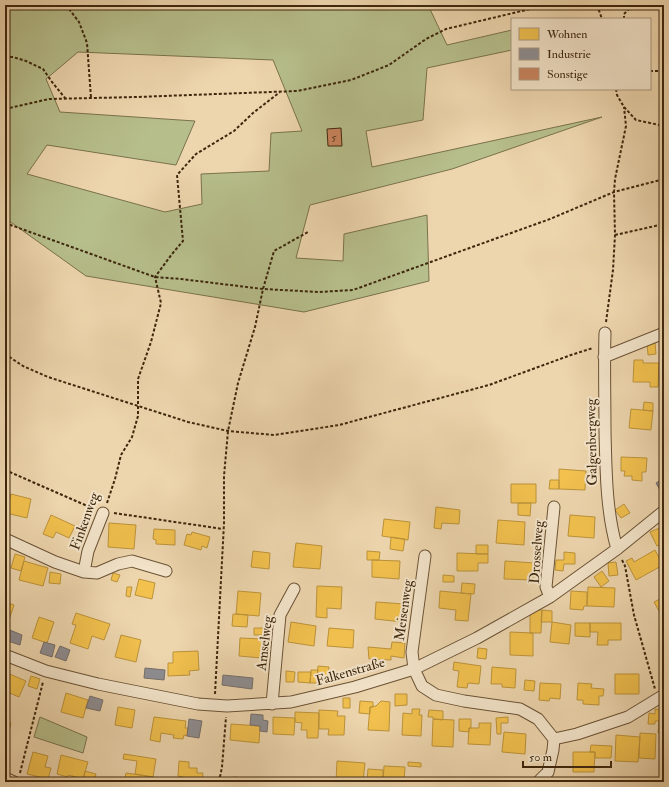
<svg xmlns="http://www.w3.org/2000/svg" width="669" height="787" viewBox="0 0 669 787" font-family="'IM FELL Double Pica',serif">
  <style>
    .green { fill: #b6be8b; stroke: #7a724c; fill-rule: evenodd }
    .homes { fill: #f2c14e; stroke: #bc933a }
    .industry { fill: #8d8d92; stroke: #756e6a }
    .building { fill: #c9835c; stroke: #3e270d }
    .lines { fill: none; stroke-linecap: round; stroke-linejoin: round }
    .minor-casing { stroke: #6a5235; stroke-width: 13 }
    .path { stroke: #3e270d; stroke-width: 2; stroke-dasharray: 3 2; stroke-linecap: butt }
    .minor { stroke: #f3e4ca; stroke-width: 11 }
    .labels { text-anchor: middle; stroke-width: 4; stroke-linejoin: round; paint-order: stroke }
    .number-label { font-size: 12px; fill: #613e21 }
    .street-label { font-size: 14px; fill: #3e270d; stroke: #f3e4ca }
  </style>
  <rect width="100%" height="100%" fill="#edd5ad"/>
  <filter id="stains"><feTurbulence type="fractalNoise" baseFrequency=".005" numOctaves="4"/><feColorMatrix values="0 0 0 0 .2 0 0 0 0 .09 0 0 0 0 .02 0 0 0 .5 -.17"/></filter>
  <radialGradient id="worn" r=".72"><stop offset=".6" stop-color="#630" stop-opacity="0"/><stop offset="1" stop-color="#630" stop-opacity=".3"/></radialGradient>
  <path class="green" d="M5 5H428L447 45 512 30V50L427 68 423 120 366 131 372 167 602 117 452 169 310 205 296 258 343 261 344 234 427 215 429 281 304 312 86 276 5 218ZM78 52 273 60 302 131 271 133 269 171 201 174 202 204 165 212 27 174 47 145 176 165 195 121 60 112 46 79Z
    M40 717 87 737 83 753 34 737Z"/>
  <path class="homes" d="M647 343H655L656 354 648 355Z
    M634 360H643V363H659L658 387H650V382H633Z
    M644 402 653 403V411L643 410Z
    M631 409 653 411 651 430 629 428Z
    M621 457 647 458 646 472H642V481L632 480V476H624L625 471H621Z
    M559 469 586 471 585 490 559 489Z
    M550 480H559V489H549Z
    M511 484H536V503H511Z
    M11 494 31 499 27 518 6 513Z
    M518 503H531L530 516 518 515Z
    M624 504 630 513 621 518 615 510Z
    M436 507 460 510 459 524 442 523 441 529 434 528Z
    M51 515 75 526 69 538 56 532 53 538 43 534Z
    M570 515 595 517 594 538 568 536Z
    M384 519 410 522 408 540 382 536Z
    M498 520 525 522 524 545 496 543Z
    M109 523 136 525 134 549 108 547Z
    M662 527 664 531V540H663L664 543 657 546 650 532Z
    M154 529 175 530V545L156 544V540L153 539Z
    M192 532 210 537 207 548 202 546 201 550 184 545 187 534 191 535Z
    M391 537 405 539 403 551 390 549Z
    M296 543 322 546 320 569 293 567Z
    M476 545H488V554H476Z
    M655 550 663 565 636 580 626 561 632 558 634 562Z
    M253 551 270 553 269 569 251 567Z
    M367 551 380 552 379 560H367Z
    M564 552 575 553V564H564L563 571 555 570 556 560H564Z
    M457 553 488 554V563H478V571H457Z
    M15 554 25 557 21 571 11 568Z
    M372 560 400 561 399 579 372 577Z
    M24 561 48 568 43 586 19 580Z
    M505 561 534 563 533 580 504 579Z
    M616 562 618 575 609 576 608 563Z
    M602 571 609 581 601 587 594 577Z
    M50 572 61 574 60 584 49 583Z
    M113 573 120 575 117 582 111 580Z
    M443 575 454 576V582H443Z
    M139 579 155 583 152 599 135 595Z
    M462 583 475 584 474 594 461 593Z
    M317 586 342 587 341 609 327 608V618L316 617Z
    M127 587H132L130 597 126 596Z
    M588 587 615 588 614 607 587 606Z
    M238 591 261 593 259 616 236 614Z
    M440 591 471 594 468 621 455 620 456 610 439 608Z
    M571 591 587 592V606H584L583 610 570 609Z
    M664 597V620L654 602Z
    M5 602 14 605 7 626 5 625Z
    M376 602 404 604 403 622 375 619Z
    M530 610H542L541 633H530Z
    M542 610 552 611V622H541Z
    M76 613 110 624 104 640 92 636 88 649 70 643 76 625 72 624Z
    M233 614 248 615 247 627 232 626Z
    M39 617 54 622 47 643 32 638Z
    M291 622 316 626 314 646 288 642Z
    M552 622 571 625 569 644 550 642Z
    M575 623H590V637L575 636Z
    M590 623H621V640H608V645H597L598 632H590Z
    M254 628H266L265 635H254Z
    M329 628 354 630 353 648 327 646Z
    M510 632 533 633V656L510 655Z
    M121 635 141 640 136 662 115 657Z
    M240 638 263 639 262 658 239 656Z
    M392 642 405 643 404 658 391 656V660L369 659 368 647 391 649Z
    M478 648 487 649 486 659 477 658Z
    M198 651 199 670 189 671 190 675 168 676V663H173V652Z
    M454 662 481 666 479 684 468 683 467 688 457 687 459 671 453 670Z
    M318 666 329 667 328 679 317 678Z
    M492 667 516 669 515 688 502 687V684H491Z
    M311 670H318L317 683H310Z
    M286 671 295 672 294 682H286Z
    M5 672 26 681 19 697 5 691Z
    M298 672H311L310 683 298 682Z
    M615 674H639V694H615Z
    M31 676 40 679 37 689 28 686Z
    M525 680 535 681 534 691 524 690Z
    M540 683 561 684 560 699 550 698 549 701 539 700Z
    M578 683 592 684 591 688 604 689 603 696H599V705L583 704V700H577Z
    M66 693 88 700 83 718 61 712Z
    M395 694H407V705L395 706Z
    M343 698H350V708H343Z
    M360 701 373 702V707H370V714L359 713Z
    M381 701 390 702 389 731 368 730 370 707 376 706Z
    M118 707 135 710 132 728 115 725Z
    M412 709H420L419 715H422L421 736 402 735 403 713 412 714Z
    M655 709 662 710V713H664V733H658L659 721H655V724H648L649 713 655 714Z
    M319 710 338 711 337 716H345L344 735H328L329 729H319Z
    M429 710 443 711V720L433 719V717H428Z
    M295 712 319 713 318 738H307V730H301L302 723 295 722Z
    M154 717 186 721 185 728H188L187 736 184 735 183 739 173 738 174 735 161 733 160 742 150 740Z
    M273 717 295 718 294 735 273 734Z
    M508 717V723H501V734H497L496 718Z
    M433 719 454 720 453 747 432 746Z
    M459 719H471V728H469V732L459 731Z
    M5 721 11 723 8 735 5 734Z
    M479 723H491L490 745 468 744 469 728H479Z
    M231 724 260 726 259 743 230 740Z
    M504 732 526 734 525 754 502 752Z
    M640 733 656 734 655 759 639 758Z
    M616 735 640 737 638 762 615 761Z
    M591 745 612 746 611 758H595V752H590Z
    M33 752 48 756 45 767 51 768 48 779 27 774Z
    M573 752H595L594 772H573Z
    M124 754 156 759 153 777 135 774 137 761 123 759Z
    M61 755 88 762 83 779 68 775V777L57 774Z
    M179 761 189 762V768H197V773H203L202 782H183V777L178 776Z
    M337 761 365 763 363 782H336Z
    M408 762 421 763V767L408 766Z
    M384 766 405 767 404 782H383Z
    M368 769 383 770V782H367Z
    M85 771 96 774 94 782H71L72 776 83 779Z
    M126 773 153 777V782H154H140V780L125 778Z
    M233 777 257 779 256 782H233Z"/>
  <path class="industry" d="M664 478V490L661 492 656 483Z
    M5 628 22 635 20 645 5 640Z
    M44 642 55 645 52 657 40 653Z
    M60 646 70 650 66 661 55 657Z
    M145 668 165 670 164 680 144 678Z
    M223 675 253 678 252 689 222 685Z
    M90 696 103 700 100 711 86 708Z
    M251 714 263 715V720L268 721 267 732 260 731V726L250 725Z
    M189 719 202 721 199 738 187 736Z"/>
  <path class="building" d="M341 128 342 146H328L327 129Z"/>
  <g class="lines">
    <g class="minor-casing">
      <path id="minor" d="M605 333C604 366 605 398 605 431 606 470 606 511 617 549
        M604 357 664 333
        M5 539 55 562 84 572 97 573 118 564 132 561 166 571
        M425 556 412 652 414 669 422 686 436 695 464 701 520 709 538 719 554 739 553 750 548 772 538 782
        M84 572 88 551 103 513
        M550 597 546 587 554 507
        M5 655 46 671 98 684 198 704 227 706 291 702 355 687 414 669 477 638 550 597 617 549 664 511
        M272 704 280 615 294 589
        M554 739 577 734 628 717 664 695
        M5 778 14 782"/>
    </g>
    <path class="path" d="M66 5 79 22 87 43 91 98
      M597 5 602 19
      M624 19V14L633 5
      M5 57H13L26 61 43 69 52 82 65 98
      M650 71H664
      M616 89 617 95 624 107 636 120 664 126
      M5 109 49 99 137 97 297 91 351 80 389 65 426 39 446 29 547 5
      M660 126 664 121
      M5 223 155 277 181 279 263 289 319 292 353 290 550 219 614 192 664 179
      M615 235 664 224
      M606 322 613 270 615 235 614 192 615 179 626 126 624 107
      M5 354 23 366 48 377 188 422 228 431 274 435 339 425 489 385 571 355 593 348
      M5 367 9 357
      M5 470 92 508
      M107 503 115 479 121 455 132 437 138 416V379L151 342 161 303 155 277 172 254 183 241 177 175 196 154 234 131 253 113 280 92
      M114 513 223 529
      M622 560 625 566 634 615 655 689
      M215 694 224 523V476L228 431 238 383 255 327 263 289 274 251 308 232
      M20 773 43 682
      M219 782 222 767 226 717"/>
    <use href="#minor" class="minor"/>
  </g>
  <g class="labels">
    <g class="number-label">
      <text x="334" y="141">5</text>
    </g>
    <g class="street-label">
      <text transform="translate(591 442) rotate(-91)" y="5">Galgenbergweg</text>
      <text transform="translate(84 521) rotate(-70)" y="5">Finkenweg</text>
      <text transform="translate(536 552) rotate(-86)" y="5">Drosselweg</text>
      <text transform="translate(403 610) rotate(-82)" y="5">Meisenweg</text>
      <text transform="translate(264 643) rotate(-83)" y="5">Amselweg</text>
      <text transform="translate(350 671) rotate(-16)" y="5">Falkenstraße</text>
    </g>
  </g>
  <rect width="669" height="787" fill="none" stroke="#edd5ad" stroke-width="20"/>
  <rect x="6" y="6" width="657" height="775" fill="none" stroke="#3e270d" stroke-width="2"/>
  <rect x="10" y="10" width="649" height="767" fill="none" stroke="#3e270d"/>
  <rect x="511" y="18" width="140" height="72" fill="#f3e4ca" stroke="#ab987e"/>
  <rect x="519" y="28" width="20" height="12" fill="#f2c14e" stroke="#ab987e"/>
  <text x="547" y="38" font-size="12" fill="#3e270d">Wohnen</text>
  <rect x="519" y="48" width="20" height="12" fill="#8d8d92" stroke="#ab987e"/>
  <text x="547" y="58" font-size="12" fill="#3e270d">Industrie</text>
  <rect x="519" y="68" width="20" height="12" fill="#c9835c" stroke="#ab987e"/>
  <text x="547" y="78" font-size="12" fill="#3e270d">Sonstige</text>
  <path d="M523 761v6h88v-6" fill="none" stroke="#3e270d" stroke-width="2"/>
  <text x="529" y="761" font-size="12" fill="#3e270d" stroke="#f3e4ca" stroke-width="3" paint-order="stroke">50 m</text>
  <rect width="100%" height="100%" filter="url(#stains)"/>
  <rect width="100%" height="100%" fill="url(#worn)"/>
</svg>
